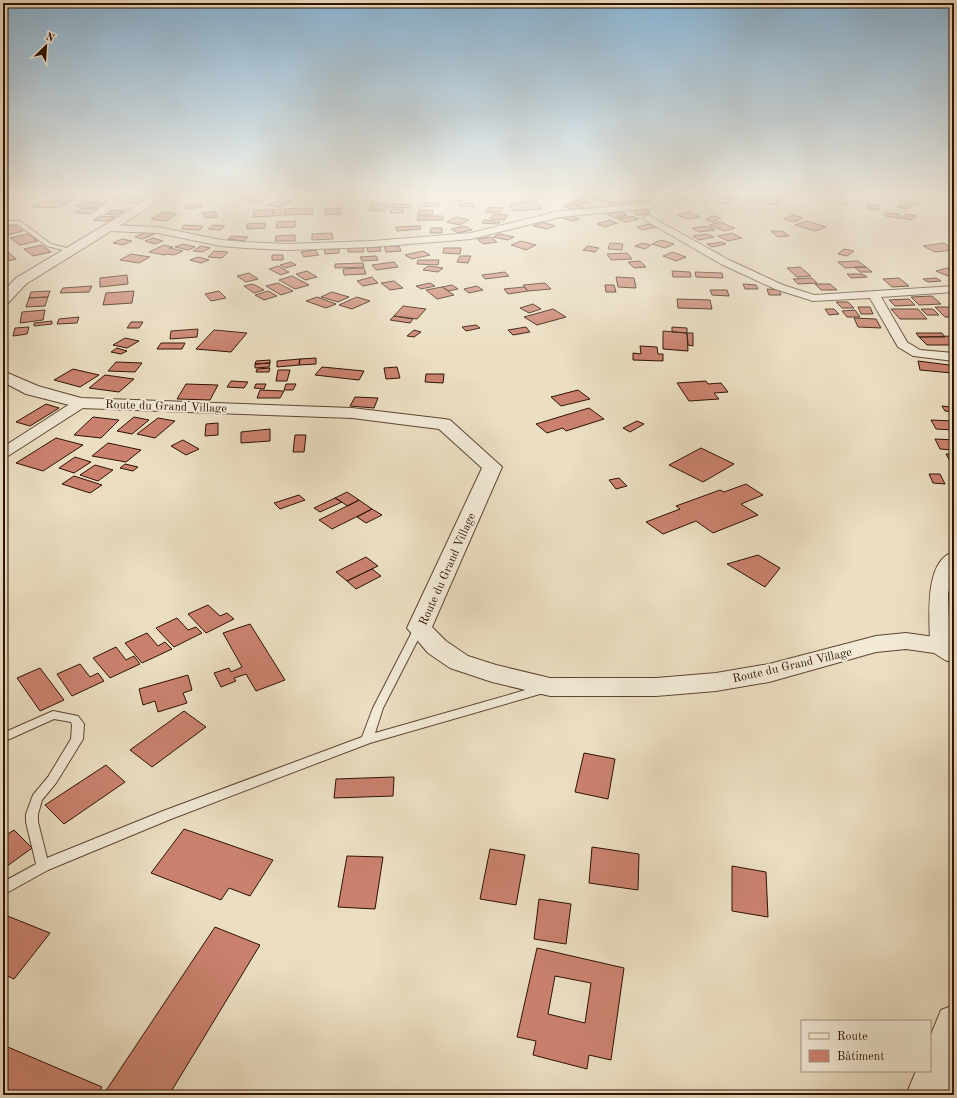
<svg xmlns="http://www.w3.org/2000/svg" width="957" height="1098" viewBox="0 0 957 1098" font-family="'Old Standard TT',serif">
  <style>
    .building { fill: #ca826f; stroke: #2f1202; fill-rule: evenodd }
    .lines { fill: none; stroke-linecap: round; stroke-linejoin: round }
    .service-casing { stroke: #5e4532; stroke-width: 2 }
    .minor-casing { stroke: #5e4532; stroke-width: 2 }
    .tertiary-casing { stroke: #5e4532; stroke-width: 2 }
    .service { fill: #f2ead7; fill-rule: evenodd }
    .minor { fill: #f2ead7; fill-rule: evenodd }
    .tertiary { fill: #f2ead7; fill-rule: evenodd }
    .labels { text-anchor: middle; stroke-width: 4; stroke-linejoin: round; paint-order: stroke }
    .street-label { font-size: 12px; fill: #2f1202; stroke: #f2ead7 }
  </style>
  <rect width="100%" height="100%" fill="#ebdec2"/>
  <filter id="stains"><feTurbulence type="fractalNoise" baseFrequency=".005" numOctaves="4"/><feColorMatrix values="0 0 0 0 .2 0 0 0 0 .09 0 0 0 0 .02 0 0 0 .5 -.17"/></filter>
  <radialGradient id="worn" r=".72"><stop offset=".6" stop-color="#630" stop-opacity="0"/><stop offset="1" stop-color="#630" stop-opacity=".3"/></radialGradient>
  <path class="building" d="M61 195H80L70 201 53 200Z
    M97 195 119 197 115 200 92 198Z
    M249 195H255L269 198 258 203 240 199Z
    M295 195H309L299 200 289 198Z
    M460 195 467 200 454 202 447 197Z
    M527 195H554L552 198Z
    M629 195H645L652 200 638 202Z
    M629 195 638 202 625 203 616 196Z
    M678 195H692L690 199 676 198Z
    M724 195H741L744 196 734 200 721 197Z
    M748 195H764L761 202 745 200Z
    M768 195H773L782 196 780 201 766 199Z
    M809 195H825V199L809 198Z
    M884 195H894L904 197 897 203 878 200Z
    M606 197 609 201H596L592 198Z
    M723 197 734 200 724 204 714 201Z
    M130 198 145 199 138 203 123 202Z
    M533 198 536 201 516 203 514 199Z
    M834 198 845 199 848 204H838Z
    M903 198 923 202 920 205 899 201Z
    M281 199 292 201 279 207 268 205Z
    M582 199 590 202 579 205 571 202Z
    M766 199 780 201 778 205 764 203Z
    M90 200 108 202 105 204 86 202Z
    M42 201 68 203 58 208 33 207Z
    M618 201 624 205 613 206 607 202Z
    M425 202 440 203 437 207 423 206Z
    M537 202 542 209 514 211 509 204Z
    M81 203 104 205 99 208 76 206Z
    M372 203 389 204 386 211H369Z
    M460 203 475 204 473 207 459 206Z
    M571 203 584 208 576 210 562 206Z
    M902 203 913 205 908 209 897 207Z
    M201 204 202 207 187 209 186 206Z
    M392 204 411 205 410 208 391 207Z
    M867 205H878L879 210 868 209Z
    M488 207 503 208 500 213 485 212Z
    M83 208 98 209 90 214 75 212Z
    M313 208V214L285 215 286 209Z
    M340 208 341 214 325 215V209Z
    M286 209 285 215 273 216V210Z
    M391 209H404L403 213H390Z
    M632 209H647L651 215H636Z
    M112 210 124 211 117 215 105 214Z
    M254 210H273V216L253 217Z
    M419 210H433L432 215H418Z
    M215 211 217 217 205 218 202 213Z
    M163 212 177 214 166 221 151 219Z
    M619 212 627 215 615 218 607 214Z
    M689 212 700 217 688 219 677 215Z
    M885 213 899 214 900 218 885 216Z
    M494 214 508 215 504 220 490 219Z
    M906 214 916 216 911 220 901 218Z
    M569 215 580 219 573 221 562 218Z
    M793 215 803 218 794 222 784 219Z
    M100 216 115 217 108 221 93 220Z
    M418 216H443V220H417Z
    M631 216 639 219 626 222 618 219Z
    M712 216 721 218 714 222 706 220Z
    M456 217 469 220 460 225 447 222Z
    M484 220 500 222 498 224 482 223Z
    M609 220 617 223 605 227 597 224Z
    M296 221 295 227 276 228 277 222Z
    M807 221 826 227 815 231 795 225Z
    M542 222 555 226 547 229 533 226Z
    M720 222 735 228 724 231 710 225Z
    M265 223V228L247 229V224Z
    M650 224 657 227 643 230 637 227Z
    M14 225 23 231 7 235 3 232V227Z
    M184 225 203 226 200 230 181 229Z
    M213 225 225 226 220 230 208 229Z
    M420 226 421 229 397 231 396 227Z
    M464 226 472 230 458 233 451 229Z
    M708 226 715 230 699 232 692 228Z
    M431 228H442V233H430Z
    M771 231H782L789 236 778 237Z
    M146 232 154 234 143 239 135 237Z
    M332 233 333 239 312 240V234Z
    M732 233 742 238 728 241 718 236Z
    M28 234 38 241 20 245 10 238Z
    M499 234 514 237 508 240 493 237Z
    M707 234 714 237 699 240 693 236Z
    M295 235V241H275L276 236Z
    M232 236 248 237 244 241 228 239Z
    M491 237 497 242 483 244 477 239Z
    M153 238 163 241 155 244 145 241Z
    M122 239 132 241 123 245 113 243Z
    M661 240 674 244 665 248 652 244Z
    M521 241 536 245 526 250 511 245Z
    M722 242 726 244 712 247 707 244Z
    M610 243 623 244 622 250 608 249Z
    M642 243 651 245 645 249 635 246Z
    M944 243 954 250 935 252 923 246Z
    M183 244 195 247 188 250 175 247Z
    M42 245 51 252 33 256 24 249Z
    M164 245 173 247 169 248 183 251 174 255 167 254 164 255 149 252Z
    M201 246 210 248 202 252 193 251Z
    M384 246H399L401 251 386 252Z
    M588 246 599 248 595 252 583 250Z
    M363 247 364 252H348V248Z
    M367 247H380L381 251 368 252Z
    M3 248 16 259 3 262Z
    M444 248H461L460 254 443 253Z
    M324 249H339V253L325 254Z
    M844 249 854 251 847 256 838 254Z
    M315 250 319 255 304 257 301 252Z
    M214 251 228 252 222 258 208 257Z
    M423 251 430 255 412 259 405 255Z
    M673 252 686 257 676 261 663 256Z
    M627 253 632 259 611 260 607 254Z
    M131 254 150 257 139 263 120 260Z
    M272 255H283V260H272Z
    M376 256 378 260 362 261 360 257Z
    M460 256H471L468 263 457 262Z
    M198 257 209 260 201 263 190 260Z
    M418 260H439L438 265 417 264Z
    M640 261 646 267 634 268 628 262Z
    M858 261 866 267 845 268 838 262Z
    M291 262 296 265 285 268 280 265Z
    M394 262 398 267 376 270 372 265Z
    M363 263 364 267 335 268V264Z
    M278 266 289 272 281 275 269 269Z
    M428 266 443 268 438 272 423 270Z
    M800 267 811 276 797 277 787 268Z
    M854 267H866L872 272H860Z
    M364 268 366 274 344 275 343 269Z
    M947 268 954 270V274L948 276 936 271Z
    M307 271 317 277 305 280 296 274Z
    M672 271 690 272 691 277H673Z
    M505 272 509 276 485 279 482 275Z
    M695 272 722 273 723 278 696 277Z
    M249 273 258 279 246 282 237 276Z
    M847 274H862L867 277 851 278Z
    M127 275 128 284 100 287V278Z
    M292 276 309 285 295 289 279 280Z
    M372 277 378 283 363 286 357 281Z
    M616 277 634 278 636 288 618 287Z
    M812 278 817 283 798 284 793 279Z
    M899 278 909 286 892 287 883 279Z
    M936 278 941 281 928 282 923 279Z
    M394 281 403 288 390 290 381 283Z
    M278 283 293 291 281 295 266 286Z
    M430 283 435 286 421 289 416 286Z
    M545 283 551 289 528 291 523 285Z
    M253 284 264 290 254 293 244 286Z
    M743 284 756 285 758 289H745Z
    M815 284H830L837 290H821Z
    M452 285 458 289 449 291 442 287Z
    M605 285H614L616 292H606Z
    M92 286 89 292 60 293 63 288Z
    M477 286 483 290 469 293 464 289Z
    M442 287 454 295 437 299 426 290Z
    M524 287 528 291 508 294 504 289Z
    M767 289 779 290 781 295H769Z
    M710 290H727L729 296 712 295Z
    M50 291 48 297 29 298 31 292Z
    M134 291 132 303 103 305 106 293Z
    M219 291 226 298 211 301 205 294Z
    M268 291 277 296 264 300 255 295Z
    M332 292 349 297 338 302 321 297Z
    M932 296 941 304 919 305 911 297Z
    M48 297 45 306 26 307 29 298Z
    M317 297 336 304 326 308 306 301Z
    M357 297 370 301 352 309 339 305Z
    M677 299 710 300 712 309 678 308Z
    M909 299 915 305 895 306 889 300Z
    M836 302H848L854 308H842Z
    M533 304 541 309 529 313 520 308Z
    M403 306 426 309 417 319 394 316Z
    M858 307H870L873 314H861Z
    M935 307H954V317H945Z
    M553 309 566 317 537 325 524 317Z
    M825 309H834L839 314 829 315Z
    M891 309H918L927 319H900Z
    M921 309H933L939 315H927Z
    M45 310 43 320 20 323 22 312Z
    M855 310 860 317H847L842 311Z
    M394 316 413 319 410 323 390 320Z
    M79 317 77 323 57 324 59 319Z
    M854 318 876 319 881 328 858 327Z
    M52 321V324L34 326V323Z
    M131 322H143L139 328H127Z
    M476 325 480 328 466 331 462 327Z
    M29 327 27 334 13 336 15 328Z
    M526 327 530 332 513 335 508 330Z
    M672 327 687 328V333L672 332Z
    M198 329 197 337 170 339 171 331Z
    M214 330 247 333 231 352 196 349Z
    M414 330 421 332 414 337 407 336Z
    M663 331 687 333 688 351 663 349Z
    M687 333H693V346L688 345Z
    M916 333H942L945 337H919Z
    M954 336V345H927L919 337Z
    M125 338 139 341 127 348 113 345Z
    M161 343H185L182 349H157Z
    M640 346 657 347 658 354H663V361L633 360V353L641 354Z
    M117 348 127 351 121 354 111 352Z
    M316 358V364L299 365 300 359Z
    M300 359 299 365 277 367V361Z
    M270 360V363L255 364 256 361Z
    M918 361 949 365 952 373 920 370Z
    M116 362 142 363 135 372 108 371Z
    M270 363 269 367 255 368V364Z
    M322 367 364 371 359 380 315 375Z
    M397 367 400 378 386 379 384 368Z
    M270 368 269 372H256L257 369Z
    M73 369 99 375 80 387 54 380Z
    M278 370H290L287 381H276Z
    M426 374H444L443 383 425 382Z
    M105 375 134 379 119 392 89 388Z
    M231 381 248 382 244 388 227 387Z
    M706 381 708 384 721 383 728 392 714 393 719 399 689 401 677 383Z
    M186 384 218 385 210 400 177 399Z
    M256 384H266L264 389 254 388Z
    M286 384H296L293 390H284Z
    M260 390 284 391 280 398H257Z
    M578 390 590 399 561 406 551 397Z
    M355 397 378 398 374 408 350 406Z
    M46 404 59 408 30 426 16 422Z
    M942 406 950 407 953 412 945 411Z
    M589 408 604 419 566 431 563 428 547 433 536 424Z
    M93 417 119 420 101 438 74 435Z
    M134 417 149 420 132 434 117 431Z
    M158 418 175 421 155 438 137 434Z
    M931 420 954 421V430L936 429Z
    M637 421 644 424 630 432 623 428Z
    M218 423V435L205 436 206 424Z
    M270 429V441L241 443V432Z
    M295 435H306L304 452H293Z
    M56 438 83 445 43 471 16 463Z
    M935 439 954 440V450L940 449Z
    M183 440 199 449 186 455 171 446Z
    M108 443 141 450 126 462 92 456Z
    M701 448 734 464 703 482 669 465Z
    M946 454H954V466H953Z
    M75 457 91 462 74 473 59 468Z
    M125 464 138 467 133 471 120 468Z
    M95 465 113 470 98 481 80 475Z
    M929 474H940L945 484 933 483Z
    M74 476 102 485 90 493 62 484Z
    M619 478 627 486 616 489 609 480Z
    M746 484 763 495 741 504 758 515 713 533 696 521 663 534 646 522 680 509 676 506 720 490 724 492Z
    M347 492 359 500 348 506 335 498Z
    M299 495 305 500 280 509 274 503Z
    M335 498 342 502 320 512 314 508Z
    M359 500 372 509 332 529 319 520Z
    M372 509 382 515 366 523 357 517Z
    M758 555 780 568 765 587 727 564Z
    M366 557 378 566 347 581 336 572Z
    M372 569 381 576 356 589 347 581Z
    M208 605 220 616 227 613 234 619 206 633 188 614Z
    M177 618 188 630 196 627 202 633 174 647 156 628Z
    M250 624 285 680 256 691 246 674 234 678 236 681 221 687 214 673 229 668 231 672 242 667 223 633Z
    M147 633 158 646 165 642 172 649 142 663 125 643Z
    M116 647 126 660 134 656 140 664 110 678 93 658Z
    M80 664 90 677 98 673 104 681 72 696 57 674Z
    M40 668 64 700 40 711 17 678Z
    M188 675 192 690 183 693 187 703 158 712 155 701 143 705 139 689Z
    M184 711 206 727 152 767 130 750Z
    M584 753 615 759 608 799 575 792Z
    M106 765 125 782 64 824 45 805Z
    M394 777 393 796 334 798 336 779Z
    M184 829 273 860 250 896 229 888 221 900 151 873Z
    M14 830 32 848 3 869V837Z
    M592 847 639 854 638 890 589 883Z
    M490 849 525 855 516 905 480 899Z
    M347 856 383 857 375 909 338 907Z
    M732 866 766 872 768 917 732 911Z
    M539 899 571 904 566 944 534 939Z
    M5 915 50 933 14 979 3 974V917Z
    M215 927 260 945 169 1095H161L156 1093 155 1095H103Z
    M537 948 624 968 611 1060 589 1055 587 1069 533 1055 536 1041 517 1037ZM555 976 591 983 585 1023 548 1014Z
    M3 1045 102 1087 97 1095H3Z"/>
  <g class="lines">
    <g class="service-casing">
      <path id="service" d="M3 221H20L51 244 74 250 71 252 47 246 17 224 3 225Z
        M419 625 423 626 424 628 383 708 375 733 543 685 547 686 548 689 547 692 370 743 171 819 48 870 3 895V882L36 864 26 822V814L33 795 48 777 71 739 72 725 71 722 54 719 3 742V733L53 711 78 716 84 724 83 739 56 783 42 800 38 814V822L47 858 163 811 362 737 373 708 414 628 415 626Z"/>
    </g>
    <g class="minor-casing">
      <path id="minor" d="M659 195H666L667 197 652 208 560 217 471 239 372 247 288 250 246 248 221 246 158 233 110 231 105 228 110 225 158 227 221 240 246 242 288 244 372 241 471 233 560 211 650 203Z
        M648 215 729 260 783 285 814 295 954 286V292L881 297 907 342 920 350 954 353V361L913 356 898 347 870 298 813 301 775 289 721 264 645 220 643 218 645 216Z
        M81 399 86 400 88 403 86 406 8 456 3 457V447L76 400Z
        M954 552V569L948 594 950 645 947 650 940 652 933 650 930 645C930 621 923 560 954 552Z
        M954 1070V1095H915L912 1088 917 1078 927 1073Z"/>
    </g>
    <g class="tertiary-casing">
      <path id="tertiary" d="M155 195H169L26 284 8 303 3 304V292L16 278Z
        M3 371 38 386 81 398 352 408 444 419 450 420 502 467 432 627 446 641 468 656 496 665 550 678H656L716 673 769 664 876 636 906 633 949 639 954 642V663L945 660 934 653 906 649 876 652 769 682 716 691 656 696H550L492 682 450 668 428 653 407 628 482 468 439 429 352 418 81 408 26 394 3 382Z
        M954 1005V1070L944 1095H906L916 1071H930V1037L941 1010Z"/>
    </g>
    <use href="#service" class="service"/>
    <use href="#minor" class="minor"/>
    <use href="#tertiary" class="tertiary"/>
  </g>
  <linearGradient id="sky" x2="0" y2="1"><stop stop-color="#8ab6d7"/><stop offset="0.56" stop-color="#f6f0e4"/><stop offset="1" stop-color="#f6f0e4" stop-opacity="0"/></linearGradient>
  <rect width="957" height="349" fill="url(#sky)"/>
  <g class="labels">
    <g class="street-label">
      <text transform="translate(166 406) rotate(2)" y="4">Route du Grand Village</text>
      <text transform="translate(447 569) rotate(-66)" y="4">Route du Grand Village</text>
      <text transform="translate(792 665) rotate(-13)" y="4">Route du Grand Village</text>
    </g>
  </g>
  <rect width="957" height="1098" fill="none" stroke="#ebdec2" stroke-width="16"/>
  <rect x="4" y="4" width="949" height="1090" fill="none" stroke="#2f1202" stroke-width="2"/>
  <rect x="8" y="8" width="941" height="1082" fill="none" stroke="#2f1202"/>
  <rect x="801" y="1020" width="130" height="52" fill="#f2ead7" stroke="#a49482"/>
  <rect x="809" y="1033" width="20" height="6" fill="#f2ead7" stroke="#a49482"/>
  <text x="837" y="1040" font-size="12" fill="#2f1202">Route</text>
  <rect x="809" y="1050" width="20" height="12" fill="#ca826f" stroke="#a49482"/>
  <text x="837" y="1060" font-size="12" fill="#2f1202">Bâtiment</text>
  <g transform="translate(46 46) rotate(25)" stroke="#f2ead7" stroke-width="3" paint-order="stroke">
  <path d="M0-3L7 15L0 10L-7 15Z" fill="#2f1202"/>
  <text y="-6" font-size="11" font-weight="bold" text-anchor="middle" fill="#2f1202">N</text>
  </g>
  <rect width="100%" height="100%" filter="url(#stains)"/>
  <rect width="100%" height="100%" fill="url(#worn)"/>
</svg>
